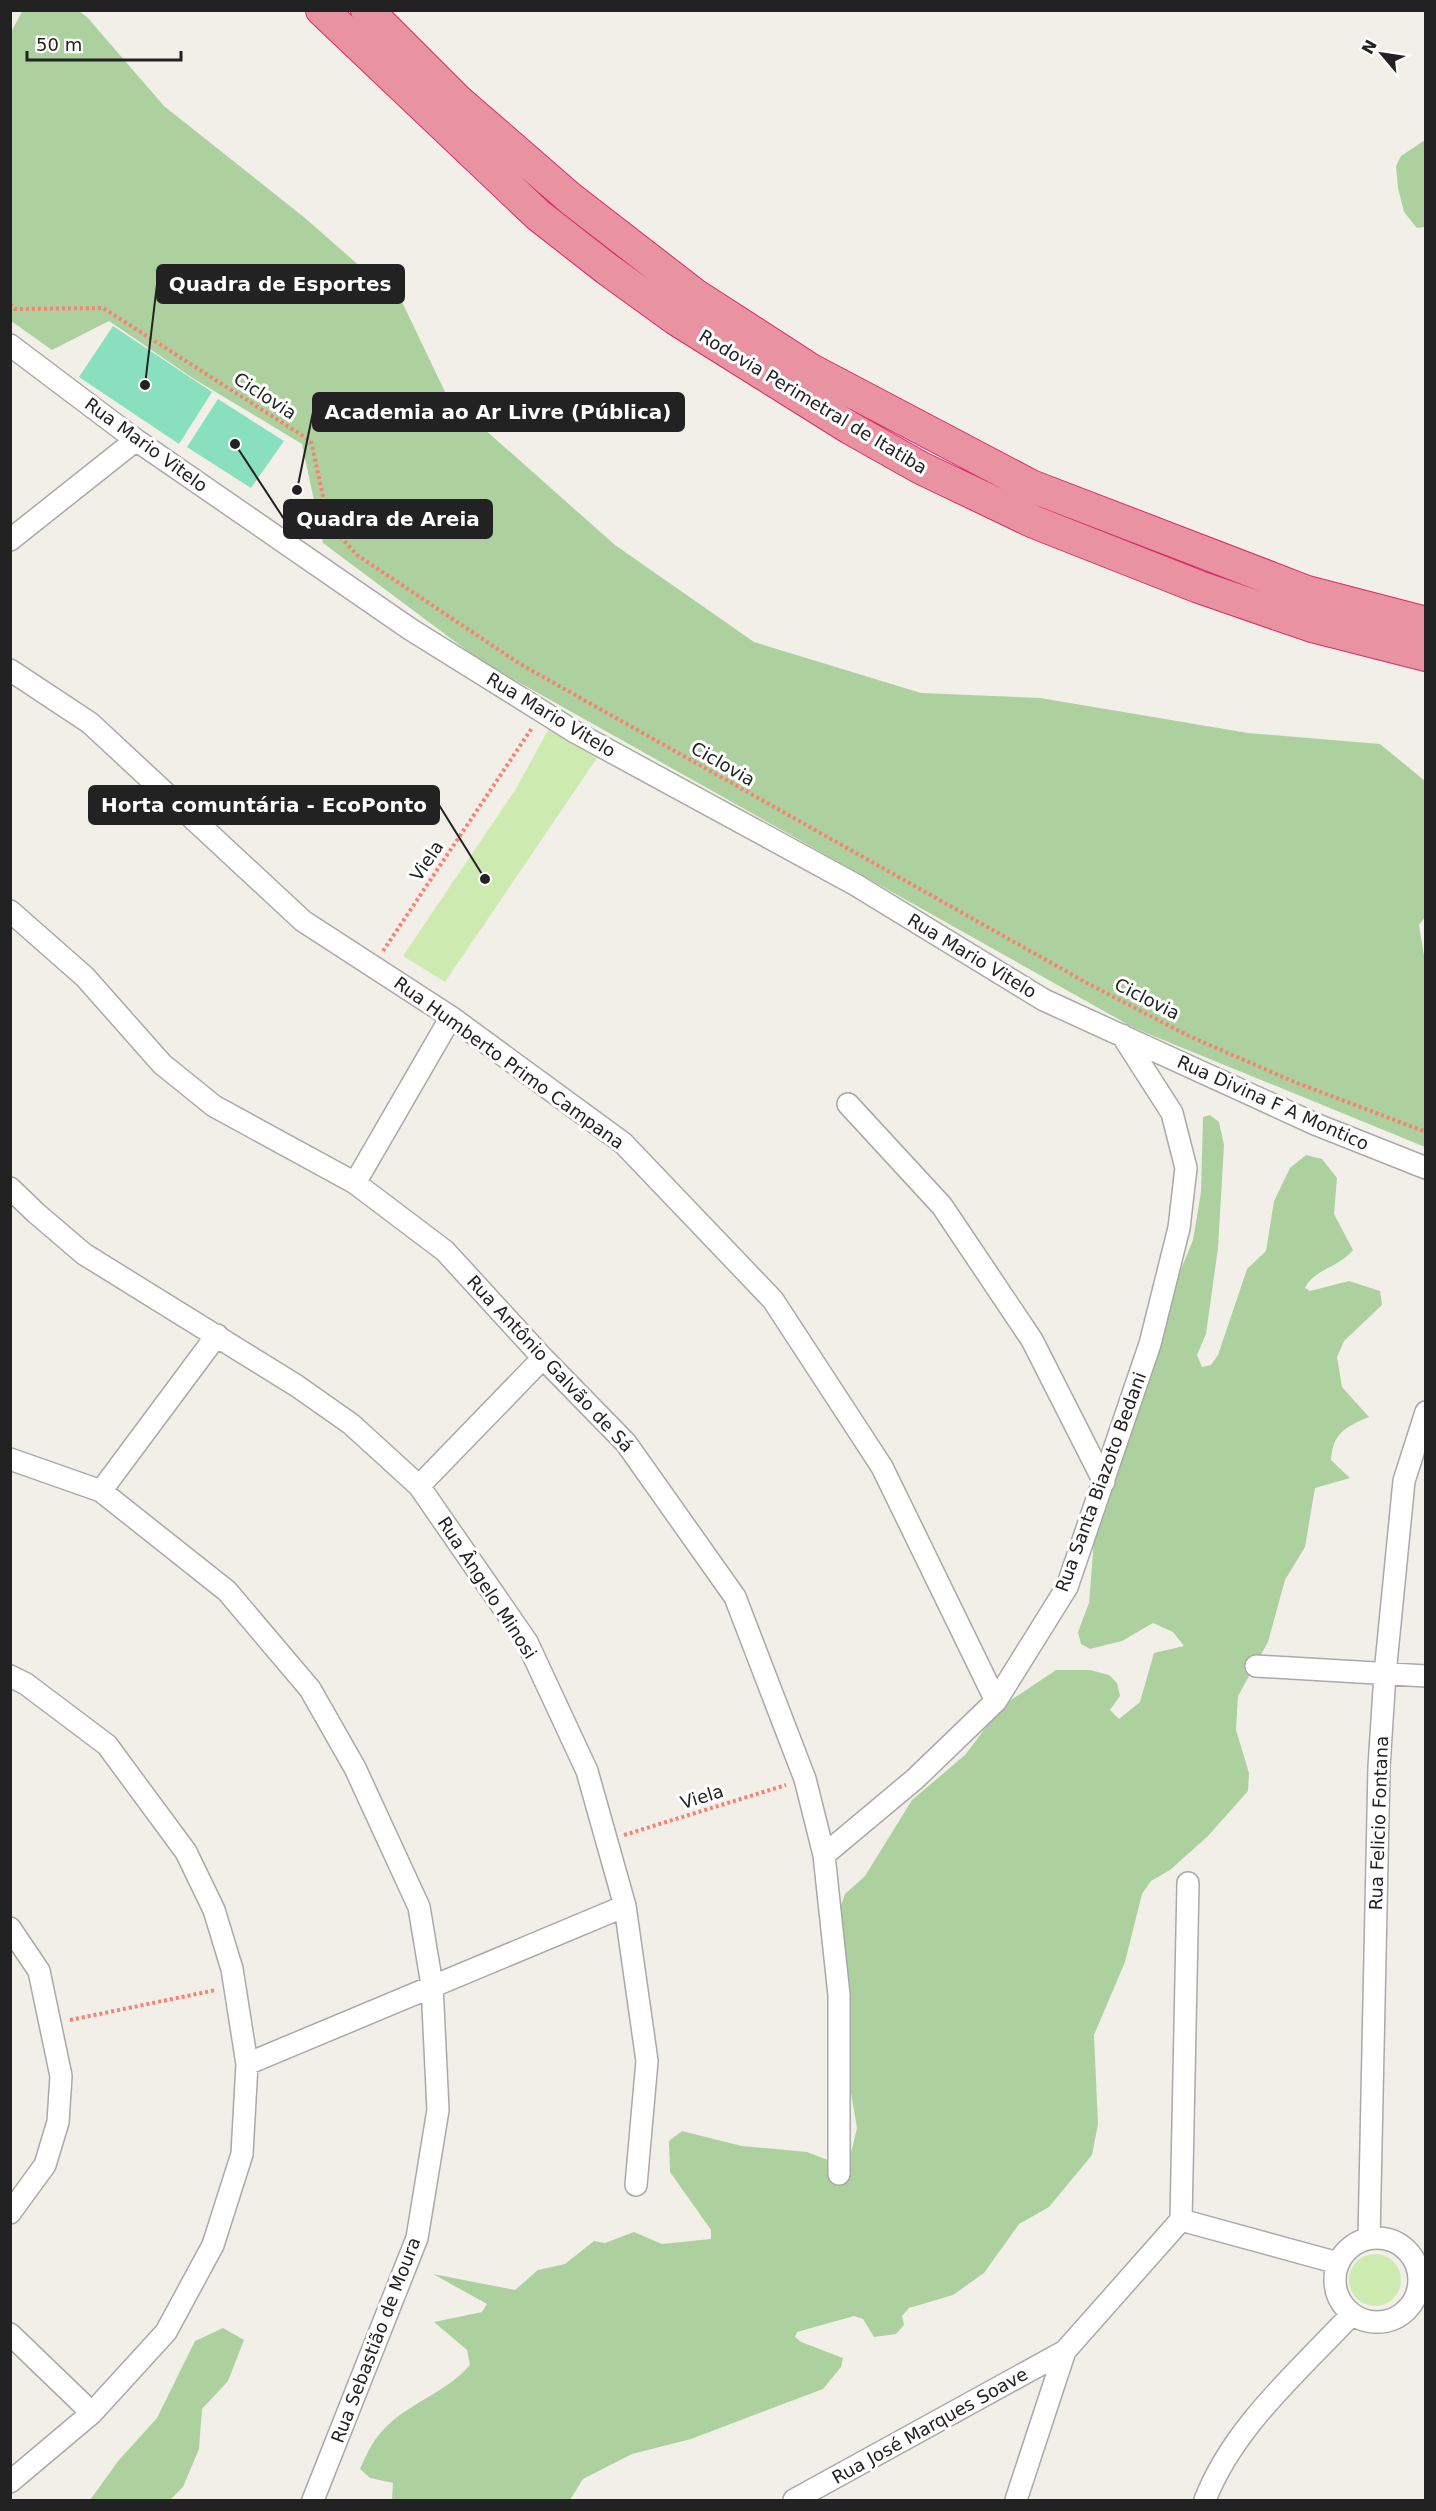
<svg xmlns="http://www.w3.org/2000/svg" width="1436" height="2511" viewBox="0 0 1436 2511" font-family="'DejaVu Sans',sans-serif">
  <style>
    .grass { fill: #cdebb0 }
    .forest { fill: #add19e }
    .pitch { fill: #88e0be }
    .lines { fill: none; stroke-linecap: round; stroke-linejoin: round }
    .minor-casing { stroke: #a9a9a9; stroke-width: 24 }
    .highway-casing { stroke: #dc2a67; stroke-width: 34 }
    .path { stroke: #fa8072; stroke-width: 4; stroke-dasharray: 3 3; stroke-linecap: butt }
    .minor { stroke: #fff; stroke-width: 21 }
    .highway { stroke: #e892a2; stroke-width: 32 }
    .labels { text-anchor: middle; stroke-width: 6; stroke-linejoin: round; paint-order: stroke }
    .street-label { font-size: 18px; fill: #222; stroke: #fff }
    .leader { fill: none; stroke: #222; stroke-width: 2 }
    .callout-dot { fill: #222; stroke: #fff; stroke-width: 2 }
    .callout { fill: #222; stroke: #222; stroke-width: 2 }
    .callout-label { font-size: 20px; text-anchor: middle; font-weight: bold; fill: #fff }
  </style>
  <rect width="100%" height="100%" fill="#f2efe9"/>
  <path class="grass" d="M548 730 597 758 445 982 403 956 517 787Z
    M1349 2280a26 26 0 1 1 52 0a26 26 0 1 1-52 0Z"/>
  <path class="forest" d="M23 10 79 11 87 17 164 106 305 218 403 304 447 396 615 545 754 642 921 693 1040 698 1248 733 1380 744 1425 781 1426 916 1419 925 1426 967 1425 1147 1134 1028 481 661 323 543 302 444 194 379 109 321 52 350 11 321 10 34Z
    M1425 140V227L1417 228 1404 212 1398 188 1396 166 1401 156Z
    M1210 1115 1219 1122 1224 1145 1218 1248 1206 1334 1197 1355 1202 1367 1211 1365 1218 1355 1247 1269 1266 1251 1274 1201 1290 1168 1306 1155 1322 1159 1337 1178 1334 1214 1353 1250C1340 1267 1314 1269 1305 1288L1310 1291 1349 1281 1380 1291 1382 1305 1344 1341 1337 1357 1342 1387 1369 1417C1345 1427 1333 1433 1331 1460L1350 1478 1315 1488 1305 1547 1285 1580 1268 1642 1238 1696 1236 1730 1249 1773 1248 1791 1208 1836 1170 1870 1151 1881 1142 1894 1125 1962 1094 2035 1098 2124 1092 2155 1049 2207 1019 2224 984 2273 953 2295 909 2308 902 2316 904 2325 896 2334 874 2337 863 2319 854 2316 797 2332 795 2337 801 2342 843 2358 841 2367 823 2389 691 2439 632 2454 583 2479 570 2500H392L393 2483 370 2478 360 2469C367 2453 374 2438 387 2426 411 2402 447 2392 470 2365L467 2350 434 2322 482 2312 487 2304 433 2274 515 2290 538 2270 565 2264 594 2241 605 2243 634 2232 662 2244 711 2239V2230L670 2172 669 2141 682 2131 742 2146 807 2152 838 2164 849 2161 857 2128 850 2087V2039L831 1935 845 1894 865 1876 912 1800 965 1755 1002 1706 1056 1670H1090L1109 1675 1117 1683 1120 1696 1110 1710 1119 1719 1140 1702 1154 1653 1184 1646 1173 1632 1153 1623 1122 1641 1090 1649 1081 1644 1078 1632 1089 1603 1096 1515 1123 1410 1193 1240 1201 1192 1203 1117Z
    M223 2328 244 2340 228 2381 202 2409 199 2449 183 2487 170 2500H90L119 2460 157 2418 195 2341Z"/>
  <path class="pitch" d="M113 326 212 392 179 444 79 377Z
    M218 399 284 441 251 488 187 447Z"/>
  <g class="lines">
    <g class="minor-casing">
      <path id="minor" d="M10 345 136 440 410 629 575 732 856 885 1044 1000 1315 1124 1426 1168
        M10 540 136 440
        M10 670 90 723 303 921 451 1017 623 1143 773 1300 882 1467 996 1701
        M10 911 85 977 162 1064 214 1106 355 1183 445 1251 543 1358 626 1443 735 1597 805 1779 824 1855 839 1995V2174
        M848 1104 942 1206 1032 1340 1104 1482
        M355 1183 451 1017
        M10 1188 36 1213 84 1254 297 1386 351 1424 419 1486 527 1642 587 1771 625 1906 647 2061 636 2185
        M10 1459 101 1491 227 1591 310 1689 355 1768 419 1907 432 1985 438 2110 417 2238 313 2500
        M419 1486 543 1358
        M101 1491 217 1335
        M1256 1666 1426 1676
        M10 1676 26 1684 107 1745 186 1852 214 1910 232 1969 247 2064 242 2154 213 2245 166 2332 92 2413 10 2482
        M824 1855 915 1779 996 1701 1067 1587 1150 1344 1179 1228 1186 1168 1172 1113 1122 1035
        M10 1928 39 1971 61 2076 58 2122 45 2165 10 2213
        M247 2064 625 1906
        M1181 2220 1338 2263
        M1335 2280a42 42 0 1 1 84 0a42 42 0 1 1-84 0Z
        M1369 2238 1379 1767 1385 1674 1404 1481 1426 1412
        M10 2334 92 2413
        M794 2500 1065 2351
        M1016 2500 1065 2351 1181 2220 1188 1883
        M1205 2500C1233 2427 1299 2371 1352 2314"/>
    </g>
    <g class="highway-casing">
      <path id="highway" d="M322 10 538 215 607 269 676 319 850 428 921 468 1034 522 1199 587 1312 626 1426 655
        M367 10 457 100 571 199 695 295 811 370 1031 486 1307 592 1426 623"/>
    </g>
    <path class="path" d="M10 304 15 309 103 308 311 441 329 524 357 555 520 664 1087 983 1189 1036 1292 1081 1426 1132
      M383 951 532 728
      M624 1835 786 1785
      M70 2020 216 1990"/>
    <use href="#minor" class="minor"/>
    <use href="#highway" class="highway"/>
  </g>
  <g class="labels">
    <g class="street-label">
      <text transform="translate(265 396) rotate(33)" y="6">Ciclovia</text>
      <text transform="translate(813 402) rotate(31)" y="6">Rodovia Perimetral de Itatiba</text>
      <text transform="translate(146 445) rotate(36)" y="6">Rua Mario Vitelo</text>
      <text transform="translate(551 715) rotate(31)" y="6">Rua Mario Vitelo</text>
      <text transform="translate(723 764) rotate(30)" y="6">Ciclovia</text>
      <text transform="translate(427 861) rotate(-56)" y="6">Viela</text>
      <text transform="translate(972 956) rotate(31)" y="6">Rua Mario Vitelo</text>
      <text transform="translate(1147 999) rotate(27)" y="6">Ciclovia</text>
      <text transform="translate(509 1063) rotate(36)" y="6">Rua Humberto Primo Campana</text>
      <text transform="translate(1273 1103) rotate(24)" y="6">Rua Divina F A Montico</text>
      <text transform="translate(550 1364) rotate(47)" y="6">Rua Antônio Galvão de Sá</text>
      <text transform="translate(1101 1482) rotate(-70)" y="6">Rua Santa Biazoto Bedani</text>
      <text transform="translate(487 1588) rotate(57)" y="6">Rua Ângelo Minosi</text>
      <text transform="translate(702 1797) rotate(-17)" y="6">Viela</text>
      <text transform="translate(1379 1823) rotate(-88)" y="6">Rua Felicio Fontana</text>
      <text transform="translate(376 2340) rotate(-69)" y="6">Rua Sebastião de Moura</text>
      <text transform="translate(930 2426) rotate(-29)" y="6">Rua José Marques Soave</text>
    </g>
  </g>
  <path class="leader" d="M145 385L157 284M297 490L313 412M235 444L284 519M485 879L439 805"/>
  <g class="callout-dot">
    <circle cx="145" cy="385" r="6"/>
    <circle cx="297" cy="490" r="6"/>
    <circle cx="235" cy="444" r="6"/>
    <circle cx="485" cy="879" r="6"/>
  </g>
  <g class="callout">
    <rect x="157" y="265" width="247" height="38" rx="6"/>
    <rect x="313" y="393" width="371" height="38" rx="6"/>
    <rect x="284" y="500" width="208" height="38" rx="6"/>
    <rect x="89" y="786" width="350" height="38" rx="6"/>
  </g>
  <g class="callout-label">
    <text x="280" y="291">Quadra de Esportes</text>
    <text x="498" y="419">Academia ao Ar Livre (Pública)</text>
    <text x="388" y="526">Quadra de Areia</text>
    <text x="264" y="812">Horta comuntária - EcoPonto</text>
  </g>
  <rect width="1436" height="2511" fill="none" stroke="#222222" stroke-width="24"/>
  <g transform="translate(1382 54) rotate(299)" stroke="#ffffff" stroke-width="4.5" paint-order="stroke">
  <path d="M0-4.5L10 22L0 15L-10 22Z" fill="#222222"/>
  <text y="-9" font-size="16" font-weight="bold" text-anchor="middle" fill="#222222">N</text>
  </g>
  <path d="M27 51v9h154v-9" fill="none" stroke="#222222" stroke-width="3"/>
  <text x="36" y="51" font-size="18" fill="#222222" stroke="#ffffff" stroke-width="4.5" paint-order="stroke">50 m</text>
</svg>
